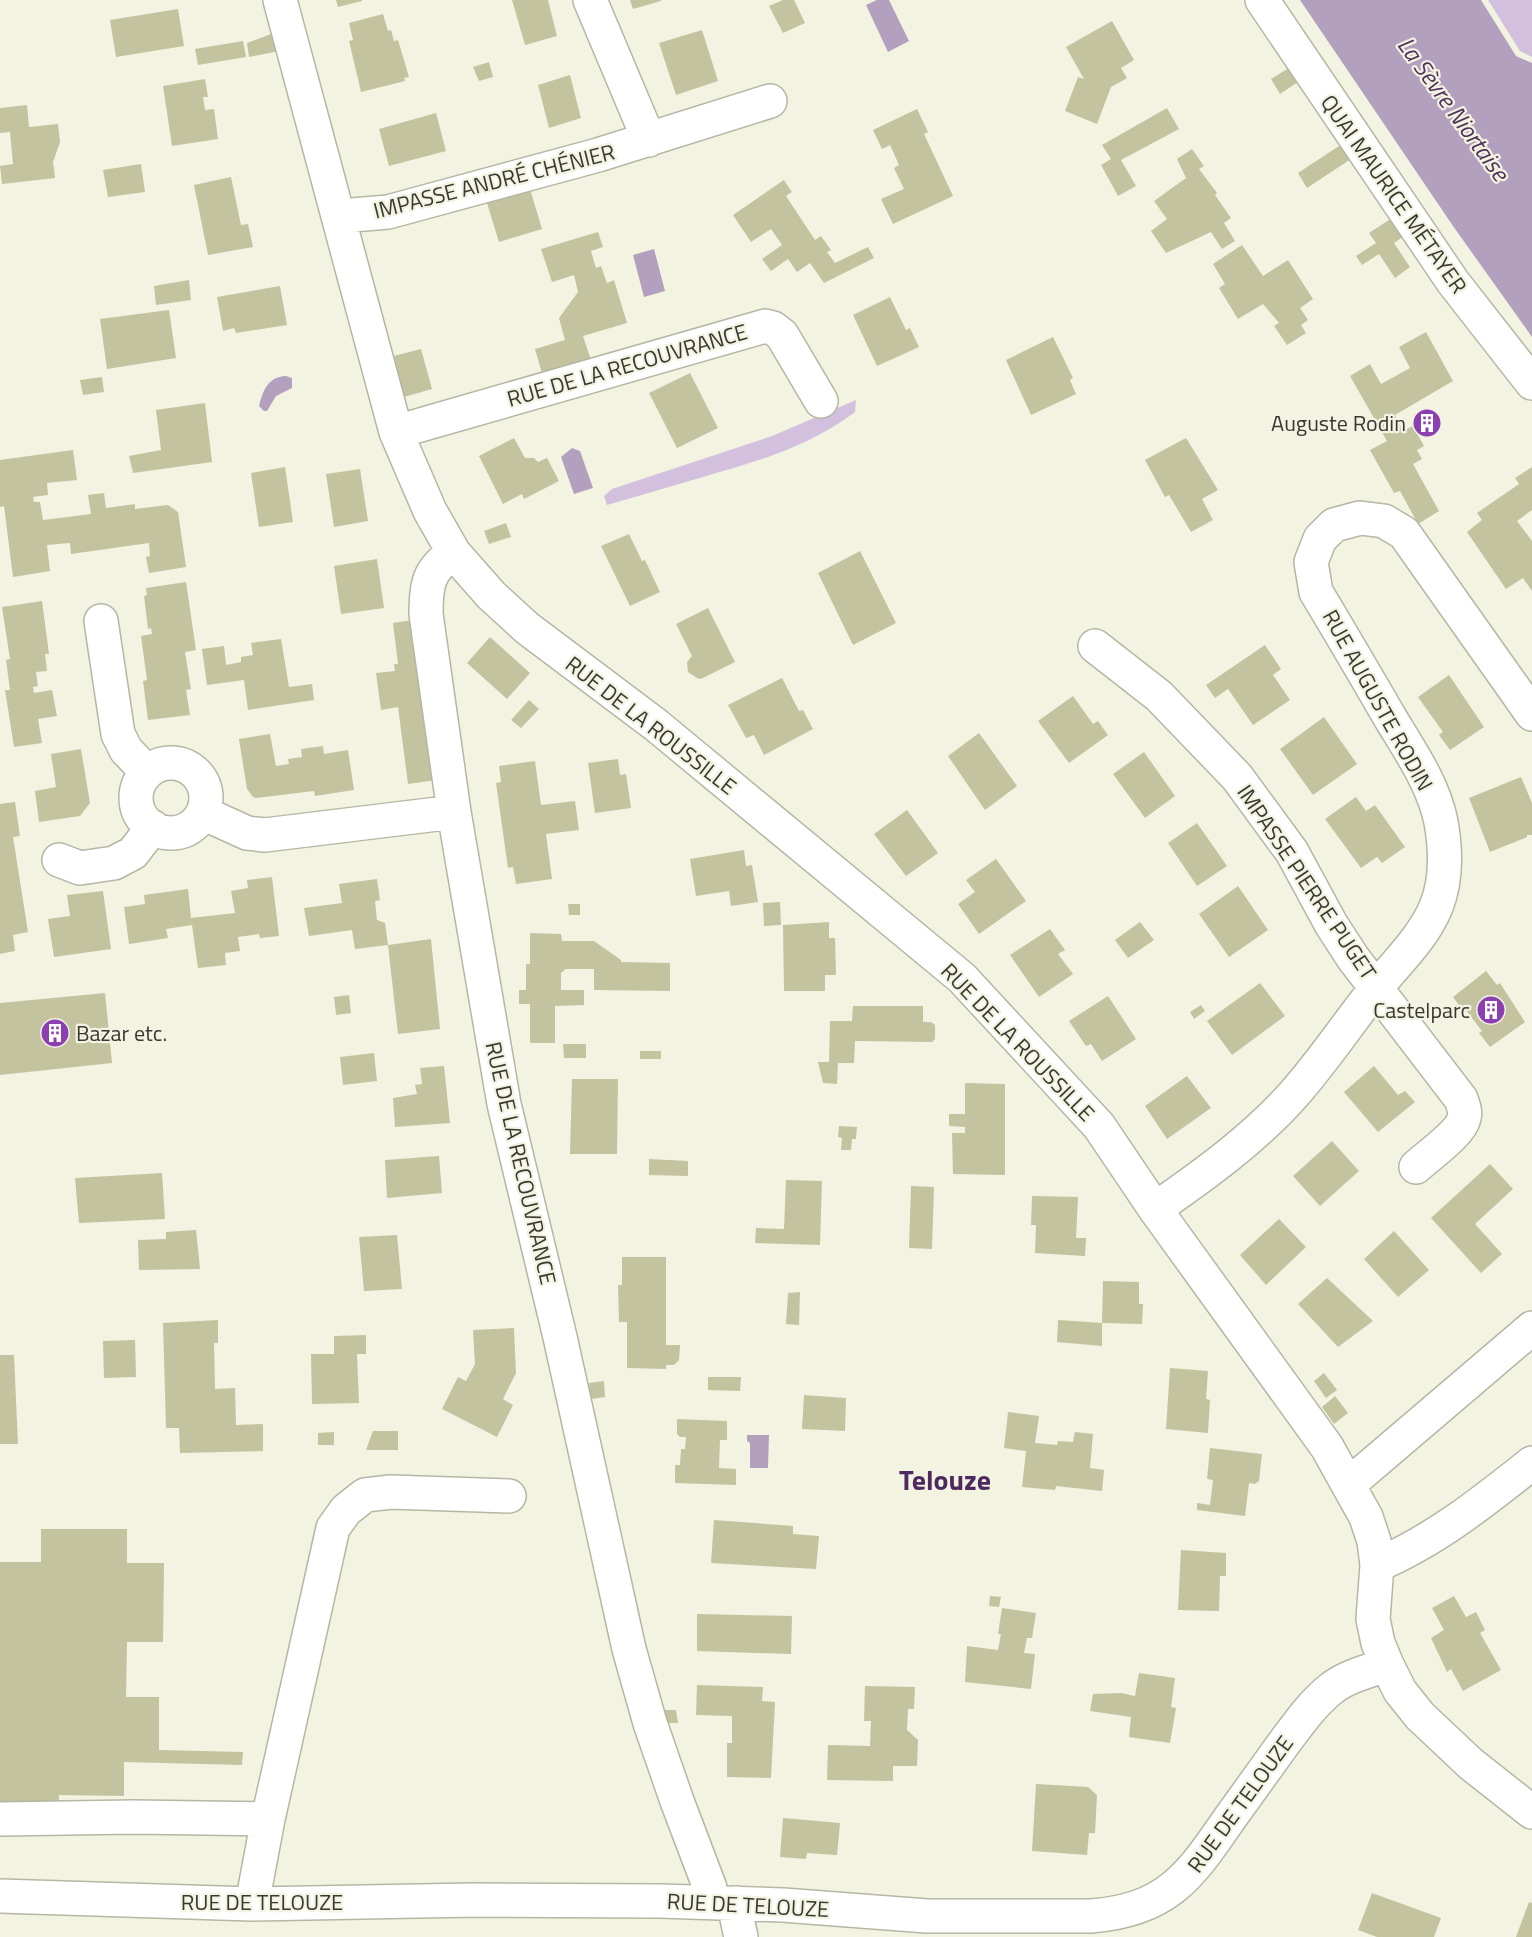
<svg xmlns="http://www.w3.org/2000/svg" width="1532" height="1937" viewBox="0 0 1532 1937" font-family="'Titillium Web',sans-serif">
  <style>
    .green { fill: #d3c0de }
    .water { fill: #b3a0be }
    .building { fill: #c3c3a0 }
    .lines { fill: none; stroke-linecap: round; stroke-linejoin: round }
    .minor-casing { stroke: #b6b6a5; stroke-width: 36 }
    .minor { stroke: #fff; stroke-width: 33 }
    .labels { text-anchor: middle; stroke-width: 4.5; stroke-linejoin: round; paint-order: stroke }
    .street-label { font-size: 22px; fill: #383831; stroke: #f3f3e2 }
    .poi-label { font-size: 22px; fill: #383831; stroke: #f3f3e2; text-anchor: end }
    .water-label { font-size: 24px; font-style: italic; fill: #4d315b; stroke: #f3f3e2 }
    .district-label { font-size: 28px; font-weight: bold; fill: #4e2960; stroke: #f3f3e2 }
  </style>
  <rect width="100%" height="100%" fill="#f3f3e2"/>
  <path class="green" d="M1488 0H1532V57L1520 51Z
    M856 400 855 412C809 446 767 458 713 474 678 484 643 495 607 505L604 496 612 489 772 436Z"/>
  <path class="water" d="M877 0H889L909 41 888 52 866 5Z
    M1300 0H1481L1516 56 1532 63V337L1453 226Z
    M654 249 665 291 644 297 633 255Z
    M286 376 292 378V388L276 396 267 411H264L259 406C263 390 268 377 286 376Z
    M572 448 580 451 593 488 574 494 561 457Z
    M747 1435H769L768 1468H750V1443L747 1441Z"/>
  <path class="building" d="M336 0H362V1L338 7Z
    M512 0H548L557 36 525 45Z
    M630 0H661V1L633 9Z
    M783 0H794L805 23 783 33 769 6Z
    M178 9 184 46 116 57 110 20Z
    M383 14 388 31 391 30 394 41 398 40 409 77 404 78 405 81 361 92 349 41 353 40 349 23Z
    M1112 21 1134 60 1121 68 1127 78 1111 87 1097 124 1065 111 1078 77 1084 79 1066 47Z
    M702 30 718 81 676 95 659 43Z
    M279 31 284 50 249 57 247 43Z
    M243 41 246 57 198 65 195 49Z
    M489 62 493 77 479 81 473 67Z
    M1292 66 1301 80 1280 94 1271 79Z
    M570 75 581 118 549 128 538 85Z
    M205 79 208 97H203L205 110 214 109 218 139 172 146 163 86Z
    M27 105 29 127 58 124 60 142 53 162 55 178 2 184 0 166 13 164 10 132 0 133V108Z
    M1167 108 1179 129 1121 160 1136 186 1118 196 1101 165 1111 159 1102 145Z
    M917 109 928 132 924 134 953 196 893 224 881 199 904 189 894 168 899 165 890 145 882 149 873 130Z
    M436 113 446 151 389 166 379 129Z
    M1345 142 1354 157 1307 188 1298 173Z
    M1192 149 1204 166 1199 169 1217 193 1215 195 1231 218 1224 223 1235 241 1222 249 1211 232 1166 253 1151 231 1167 219 1154 201 1186 178 1177 159Z
    M141 164 145 192 108 197 103 170Z
    M231 177 241 225 248 224 253 247 208 255 194 185Z
    M784 180 792 192 786 196 815 240 821 236 831 250 827 252 835 263 868 247 874 258 824 283 810 263 797 272 788 259 771 271 762 259 782 245 771 229 751 242 733 215Z
    M530 189 542 229 499 242 487 203Z
    M1395 216 1407 234 1394 243 1410 267 1395 278 1379 254 1362 265 1356 256 1376 243 1369 233Z
    M598 232 603 247 591 251 596 268 601 266 607 283 614 280 627 323 583 336 592 363 543 377 535 349 565 340 559 318 578 292 574 275 552 282 541 249Z
    M1242 245 1263 276 1288 260 1313 299 1300 308 1308 320 1301 325 1306 333 1287 345 1274 326 1279 323 1263 304 1238 319 1219 288 1225 284 1213 264Z
    M189 280 191 300 156 305 154 286Z
    M280 286 287 325 236 333 234 328 223 331 217 297Z
    M890 297 906 330 910 328 919 347 877 366 853 315Z
    M169 310 176 358 107 369 100 319Z
    M1426 332 1453 381 1395 415 1403 431 1413 426 1424 446 1417 450 1422 459 1413 464 1439 511 1418 524 1400 491 1394 493 1370 450 1387 441 1350 376 1370 364 1381 384 1410 368 1399 347Z
    M1053 337 1073 378 1070 380 1076 394 1031 415 1006 360Z
    M421 349 432 389 404 397 394 356Z
    M690 373 718 428 677 448 649 393Z
    M102 377 104 392 83 395 80 380Z
    M205 403 212 462 133 473 129 456 161 450 156 410Z
    M1431 416 1435 424 1423 430 1419 422Z
    M514 438 525 458H534L538 462 547 458 559 481 524 499 522 494 503 504 479 456Z
    M1186 438 1218 490 1202 499 1213 520 1191 532 1169 495 1165 497 1145 460Z
    M73 450 77 480 47 483 48 495 33 497 34 502H40L43 520 91 514 88 495 104 493 106 508 135 504V509L168 505 178 512 186 567 149 573 146 557 150 556 149 543 71 554 70 543 47 545 50 571 13 577 4 506 0 507V460Z
    M285 467 293 522 259 527 251 473Z
    M1532 467V510L1517 521 1532 541V591L1523 578 1506 589 1467 532 1482 520 1477 513 1519 484 1515 478Z
    M360 469 368 521 334 527 326 474Z
    M506 523 511 537 489 544 484 531Z
    M629 534 642 561 645 560 660 592 630 606 601 546Z
    M860 551 896 623 853 645 818 573Z
    M377 559 384 608 341 614 334 566Z
    M186 582 196 650 185 652 191 689 186 690 190 715 148 720 143 681 147 680 141 636 152 634 151 628 148 629 144 596 147 595 146 588Z
    M42 601 49 654H45L47 671 36 672 38 686 33 687 34 693 52 690 57 716 38 719 42 743 14 747 5 690H10L6 660 10 659 2 607Z
    M708 608 735 662 701 679 697 678 688 672 687 662 692 656 676 624Z
    M413 620 436 780 408 784 398 707 381 710 376 673 395 671 394 664H398L393 623Z
    M490 637 530 673 507 699 467 663Z
    M281 639 289 687 312 684 314 700 248 710 244 680 207 685 202 649 224 646 226 665 241 662V657L253 655 251 643Z
    M1265 645 1281 669 1273 675 1290 700 1253 725 1228 689 1215 698 1206 685Z
    M1449 675 1484 727 1450 750 1439 735 1443 732 1418 697Z
    M782 678 799 711 803 710 813 729 764 755 754 735 746 738 728 705Z
    M1073 696 1093 724 1098 721 1108 735 1069 763 1038 721Z
    M529 700 539 709 521 728 511 720Z
    M1324 717 1357 764 1313 795 1280 749Z
    M979 733 1017 786 985 810 948 756Z
    M270 734 276 766 289 764 288 759 302 757 301 749 323 746 324 754 348 750 354 790 315 796 314 791 256 798 253 797 247 789 239 739Z
    M81 749 90 803 80 816 39 822 35 791 56 787 51 754Z
    M1144 752 1175 796 1145 818 1113 774Z
    M618 759 620 775 626 774 631 808 595 813 588 763Z
    M535 761 541 805 575 801 579 830 546 834 552 879 516 884 513 867 508 868 496 783 501 782 499 766Z
    M1521 777 1532 803V835H1527V837L1490 852 1469 798Z
    M1356 797 1366 811 1375 805 1405 847 1382 863 1377 857 1361 868 1325 819Z
    M15 802 20 836 13 837 28 932 13 935 15 951 0 954V804Z
    M907 810 938 853 906 876 874 834Z
    M1197 823 1227 866 1197 886 1168 843Z
    M744 850 746 866 752 865 758 902 731 906 729 891 696 896 690 859Z
    M996 859 1026 901 979 934 958 904 975 892 966 880Z
    M272 877 279 936 260 938 259 934 238 937 240 951 225 953 226 965 198 968 192 925 166 929 168 938 129 944 124 907 145 904 144 895 188 889 191 918 235 913 231 891 248 888 247 880Z
    M377 879 380 900 375 901 377 920 385 923 388 945 431 939 440 1029 398 1034 388 945 355 949 352 930 309 936 304 908 342 903 339 884Z
    M1238 886 1268 930 1229 957 1199 914Z
    M103 891 111 949 54 957 48 919 70 916 67 895Z
    M780 902 781 925 764 926 763 903Z
    M568 904H580V915H569Z
    M829 922V938H835L836 975H825V991H784L783 925Z
    M1140 922 1154 940 1128 958 1115 940Z
    M1050 929 1065 950 1058 954 1073 974 1039 997 1010 955Z
    M530 933 561 934 562 941H594L621 960V962L670 963V991L594 990V969H566L561 973V990H584V1005L555 1006V1043H530V1004H519V990H526V964H530Z
    M1486 971 1497 985 1500 983 1525 1022 1490 1047 1479 1033 1482 1031 1465 1009 1463 1011 1453 997Z
    M1260 983 1285 1016 1232 1055 1207 1021Z
    M105 993 112 1063 0 1075V1003Z
    M349 995 351 1013 336 1015 334 997Z
    M1108 996 1136 1039 1102 1061 1091 1044 1086 1046 1069 1021Z
    M1201 1005 1205 1011 1194 1019 1190 1012Z
    M853 1006H923V1022H931L935 1025V1039L932 1042 855 1041 854 1063H838L837 1084 823 1083 818 1062H829L830 1021H852Z
    M563 1044H586V1058H564Z
    M640 1051H661V1059H640Z
    M374 1053 377 1081 343 1085 340 1057Z
    M444 1066 450 1123 395 1127 393 1098 417 1094 415 1085 422 1084 420 1068Z
    M1374 1066 1398 1095 1405 1091 1415 1102 1378 1132 1344 1092Z
    M1187 1076 1211 1108 1167 1139 1145 1106Z
    M572 1079H618L617 1154H570Z
    M965 1083 1005 1084V1175L953 1174 952 1133H965V1127L949 1126V1114H965Z
    M839 1126 857 1127 856 1139H852L851 1150H841L842 1138 838 1137Z
    M1332 1141 1359 1171 1320 1206 1293 1176Z
    M439 1156 442 1193 387 1198 385 1160Z
    M649 1159 688 1161V1176L649 1175Z
    M1490 1164 1513 1189 1475 1224 1502 1254 1481 1273 1431 1218Z
    M162 1173 165 1219 79 1223 75 1178Z
    M786 1180 822 1181 820 1245 755 1243 756 1228 784 1229Z
    M911 1186 934 1187 932 1249 909 1248Z
    M1032 1196 1078 1197 1076 1238H1086L1085 1256 1035 1253 1036 1225H1031Z
    M1279 1219 1306 1247 1266 1285 1240 1255Z
    M196 1230 200 1269 139 1270 138 1240 166 1239V1232Z
    M1394 1231 1429 1270 1398 1297 1364 1259Z
    M397 1235 402 1289 364 1291 359 1237Z
    M622 1257H666V1345H680L679 1360 674 1365H666V1369L627 1368V1322H619L618 1285H622Z
    M1327 1278 1373 1321 1338 1347 1298 1304Z
    M1103 1281 1139 1282V1304H1143L1142 1324 1102 1323Z
    M800 1292 799 1325 786 1324 788 1293Z
    M218 1320V1343H214L215 1389 235 1388 236 1425 263 1424V1451L180 1453 179 1428H166L163 1323Z
    M1058 1320 1102 1323V1346L1057 1342Z
    M514 1328 516 1373 503 1399 513 1405 497 1437 442 1409 458 1377 466 1381 475 1364 473 1330Z
    M366 1335V1354H357L359 1403 312 1404 311 1354H334V1336Z
    M135 1340 136 1377 104 1378 103 1341Z
    M0 1355H14L18 1444H0Z
    M1170 1368 1208 1371 1206 1399 1210 1400 1208 1433 1166 1429Z
    M1324 1373 1337 1390 1326 1398 1314 1381Z
    M708 1377H741L740 1391 708 1390Z
    M604 1381 605 1397 591 1399 589 1383Z
    M804 1395 846 1398 845 1431 802 1429Z
    M1335 1396 1348 1413 1334 1424 1322 1407Z
    M1008 1412 1039 1416 1035 1443 1057 1445 1058 1441 1073 1442 1075 1432 1093 1434 1090 1468 1104 1470 1102 1491 1056 1486 1055 1490 1022 1487 1026 1451 1004 1448Z
    M677 1419 727 1421V1440H720L719 1468 736 1469V1485L675 1483V1465H680L681 1449H685L686 1437H680L677 1434Z
    M373 1431H398V1450H366Z
    M334 1432V1445H318V1433Z
    M1210 1448 1262 1454 1259 1481 1255 1484 1249 1483 1245 1516 1197 1510V1503L1210 1505 1213 1480 1207 1479Z
    M714 1520 793 1526V1534L819 1536 816 1569 711 1563Z
    M41 1529H127V1563H164L163 1642H127L126 1697H159V1750L243 1752 242 1765 124 1762V1796L59 1795V1803L0 1802V1562H41Z
    M1181 1550 1226 1553V1576H1220L1219 1611 1178 1610Z
    M990 1596 1001 1597 999 1607 989 1606Z
    M1454 1596 1466 1617 1476 1612 1485 1630 1480 1633 1501 1670 1463 1691 1451 1669 1447 1672 1431 1638 1444 1630 1432 1608Z
    M1002 1608 1036 1613 1032 1638H1027L1024 1653 1035 1654 1031 1689 965 1682 967 1646 998 1650 1001 1634H998Z
    M697 1614 792 1616 791 1654 697 1651Z
    M1139 1673 1175 1678 1171 1707 1176 1708 1170 1743 1129 1737 1131 1717 1090 1711 1093 1694 1121 1693 1135 1696Z
    M697 1685 763 1687 762 1701 775 1702 771 1778 727 1777V1743H732V1716L696 1715Z
    M865 1686 915 1687 914 1709H908L907 1730 918 1740 917 1766H893V1781L827 1780 828 1745 870 1746 871 1721H864Z
    M661 1710H676L678 1723H666Z
    M1036 1784 1088 1787 1097 1795 1095 1833H1089L1087 1855 1032 1851Z
    M783 1818 840 1823 837 1855 807 1853 806 1859 780 1857Z
    M1372 1893 1441 1918 1434 1937H1377L1358 1930Z
    M1529 1902 1532 1903V1937H1516Z"/>
  <g class="lines">
    <g class="minor-casing">
      <path id="minor" d="M280 0 396 432 430 511 454 553 491 595 527 628 656 725 962 978 1099 1126 1155 1209 1327 1447 1366 1517 1374 1541 1377 1565 1373 1619 1378 1643 1387 1665 1400 1691 1420 1716 1471 1764 1532 1812
        M590 0 649 140
        M1262 0 1453 282 1532 383
        M339 219 352 215 388 212 598 155 770 101
        M396 432 765 326 773 328 782 335 821 401
        M454 553C428 569 426 585 426 614L454 812 504 1104 560 1337 629 1649 650 1723 677 1801 710 1888 712 1902
        M101 621 118 734 126 750 147 772
        M1095 646 1159 696 1237 777 1292 852 1331 924 1353 958 1461 1099C1463 1105 1466 1111 1464 1118 1461 1133 1428 1156 1416 1167
        M136 798a35 35 0 1 1 70 0a35 35 0 1 1-70 0Z
        M203 813 247 833 265 835 454 812
        M59 860 80 868 114 863 133 853 153 827
        M1155 1209C1204 1175 1254 1139 1294 1094 1324 1060 1349 1022 1377 987 1398 961 1423 938 1436 907 1447 880 1446 850 1441 822 1434 786 1411 752 1392 721 1367 678 1342 635 1316 592L1311 562 1320 539 1334 525 1360 518 1384 521 1404 533 1532 714
        M1348 1485 1532 1328
        M1377 1565C1434 1541 1483 1502 1532 1463
        M0 1819 134 1817 268 1819
        M0 1896 252 1904 473 1900 660 1901 783 1905 927 1916H1091C1168 1910 1190 1876 1230 1818 1248 1793 1266 1768 1284 1743 1299 1723 1312 1704 1332 1688 1348 1676 1368 1671 1387 1665
        M736 1903 737 1919 741 1937
        M252 1904 268 1819 333 1528 346 1510 365 1495 391 1492 509 1496"/>
    </g>
    <use href="#minor" class="minor"/>
  </g>
  <defs>
    <g id="building-disc" transform="scale(1.5)"><circle r="9.5" fill="#8c3fb0" stroke="#f3f3e2"/><path d="M-4-6H4V6H1V3H-1V6H-4ZM-2.5-4.3h1.7v1.8h-1.7ZM.8-4.3h1.7v1.8H.8ZM-2.5-1h1.7V.8h-1.7ZM.8-1h1.7V.8H.8Z" fill="#fff"/></g>
  </defs>
  <g fill-rule="evenodd">
    <use href="#building-disc" x="1427" y="423"/>
    <use href="#building-disc" x="1491" y="1010"/>
    <use href="#building-disc" x="55" y="1033"/>
  </g>
  <g class="labels">
    <g class="street-label">
      <text transform="translate(494 181) rotate(-14)" y="8">IMPASSE ANDRÉ CHÉNIER</text>
      <text transform="translate(1394 194) rotate(55)" y="8">QUAI MAURICE MÉTAYER</text>
      <text transform="translate(627 365) rotate(-16)" y="8">RUE DE LA RECOUVRANCE</text>
      <text transform="translate(1378 700) rotate(61)" y="8">RUE AUGUSTE RODIN</text>
      <text transform="translate(651 725) rotate(38)" y="8">RUE DE LA ROUSSILLE</text>
      <text transform="translate(1307 882) rotate(56)" y="8">IMPASSE PIERRE PUGET</text>
      <text transform="translate(1018 1042) rotate(46)" y="8">RUE DE LA ROUSSILLE</text>
      <text transform="translate(521 1163) rotate(77)" y="8">RUE DE LA RECOUVRANCE</text>
      <text transform="translate(1240 1804) rotate(-54)" y="8">RUE DE TELOUZE</text>
      <text x="262" y="1910">RUE DE TELOUZE</text>
      <text transform="translate(748 1905) rotate(3)" y="8">RUE DE TELOUZE</text>
    </g>
    <g class="poi-label">
      <text x="1406" y="431">Auguste Rodin</text>
      <text x="1470" y="1018">Castelparc</text>
      <text x="76" y="1041" text-anchor="start">Bazar etc.</text>
    </g>
    <g class="water-label">
      <text transform="translate(1453 109) rotate(54)" y="8">La Sèvre Niortaise</text>
    </g>
    <g class="district-label">
      <text x="945" y="1490">Telouze</text>
    </g>
  </g>
</svg>
